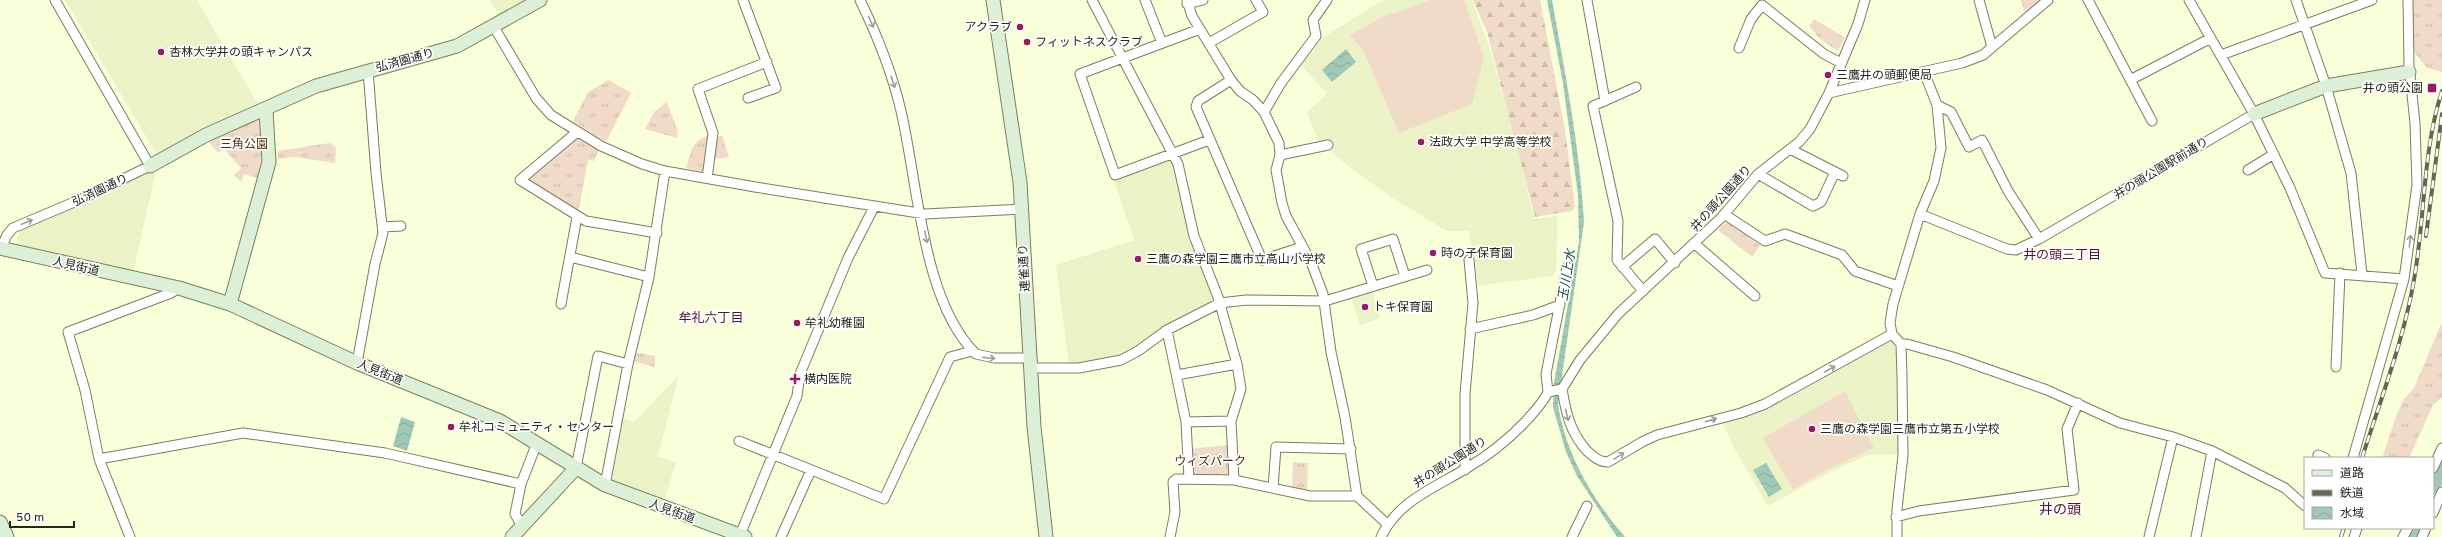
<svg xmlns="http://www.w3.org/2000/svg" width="2442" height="537" viewBox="0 0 2442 537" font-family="Overpass,'Noto Sans JP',sans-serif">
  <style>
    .built { fill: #ebf3c6 }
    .grass { fill: url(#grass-tufts) }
    .forest { fill: url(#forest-firs) }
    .pitch { fill: #efdbc8 }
    .water { fill: url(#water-waves) }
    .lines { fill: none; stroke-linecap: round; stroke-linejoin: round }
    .river { stroke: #9fc9b6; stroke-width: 15 }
    .street-casing { stroke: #797f5e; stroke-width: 11 }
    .secondary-casing { stroke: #797f5e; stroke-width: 15 }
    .street { stroke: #fff; stroke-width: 9 }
    .secondary { stroke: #dbf0d7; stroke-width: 13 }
    .rail-casing { stroke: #636752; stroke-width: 4 }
    .rail { stroke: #fff; stroke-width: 2.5; stroke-dasharray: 8; stroke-linecap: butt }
    .oneway { stroke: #9d9e98 }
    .poi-dot { fill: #9e1665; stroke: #fff; stroke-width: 1.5 }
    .labels { text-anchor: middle; stroke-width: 3.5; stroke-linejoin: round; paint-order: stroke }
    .poi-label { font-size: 12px; fill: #25281a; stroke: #fff; text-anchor: start }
    .street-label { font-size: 12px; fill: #25281a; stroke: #fff }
    .park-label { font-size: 12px; fill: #4a2c06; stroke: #fff }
    .neighbourhood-label { font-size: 13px; fill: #521334; stroke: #fff }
    .water-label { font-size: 13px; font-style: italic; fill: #174d39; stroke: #fff }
    .quarter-label { font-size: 14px; fill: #521334; stroke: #fff }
  </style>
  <defs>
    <pattern id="grass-tufts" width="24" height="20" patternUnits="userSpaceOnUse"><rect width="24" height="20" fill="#efdbc8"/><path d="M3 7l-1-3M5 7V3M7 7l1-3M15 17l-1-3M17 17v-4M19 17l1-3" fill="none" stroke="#cdbcab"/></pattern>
    <pattern id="forest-firs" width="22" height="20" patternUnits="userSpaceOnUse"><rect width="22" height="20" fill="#efdbc8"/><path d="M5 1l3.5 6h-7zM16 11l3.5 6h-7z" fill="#cdbcab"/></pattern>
    <pattern id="water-waves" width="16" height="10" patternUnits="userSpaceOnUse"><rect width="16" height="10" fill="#9fc9b6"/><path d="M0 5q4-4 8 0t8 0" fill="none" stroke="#89ad9c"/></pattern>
  </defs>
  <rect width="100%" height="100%" fill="#f8ffd9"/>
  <path class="built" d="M65 0H197L257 103 158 153 154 150Z
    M490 0H525L499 16Z
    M1383 0H1472L1490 49 1516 141 1534 219 1558 216 1556 270 1552 276 1478 286 1469 231H1447L1394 199 1348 166 1329 150 1325 141 1319 143 1307 112 1327 94 1301 65 1325 36Z
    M1167 158 1171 160 1173 165 1189 236 1198 253 1215 300 1214 303 1123 357 1069 365 1056 265 1134 240 1113 178Z
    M157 167 133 273 15 248 20 229 73 207Z
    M1371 289 1380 318 1360 325 1350 296Z
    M1891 339 1897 349 1898 454 1868 455 1826 474 1768 506 1734 448 1722 422 1770 407Z
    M679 375 658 456 676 462 664 502 608 481 621 418 634 422Z"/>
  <path class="grass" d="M2021 0H2044L2025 14Z
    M2412 0H2442V72L2427 68 2414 52Z
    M1814 19 1845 38 1838 51 1820 39 1809 26Z
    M609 80 631 93 606 142 573 121 588 92Z
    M667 102 678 132 677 138 645 129 654 112Z
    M256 119 260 121 262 160 257 178 244 174 241 182 234 175 241 168 224 149 218 153 208 141Z
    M711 135 703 172 686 168C692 150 691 140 711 135Z
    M722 135 729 157 714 159 715 139Z
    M576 136 600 148 594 161 588 160 578 214 523 179Z
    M330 143 336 148 335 163 295 157 278 159V151Z
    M1725 223H1729L1760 245 1752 257 1718 230Z
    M2442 322V398L2433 405 2409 458H2382L2397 414 2404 399 2414 388Z
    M634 352 655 356V367L632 361Z
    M1227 445 1230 471 1228 474 1194 475 1190 449Z
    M1293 462 1308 463 1307 491 1292 488Z"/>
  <path class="forest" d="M1473 0H1540L1565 130 1575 207 1572 211 1535 217 1487 32Z"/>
  <path class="pitch" d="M1430 0H1464L1484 57 1472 104 1399 133 1364 52 1350 35 1392 12 1393 14Z
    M1845 391 1874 448 1822 472 1793 490 1763 438Z"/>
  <path class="water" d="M1547 0H1552C1565 73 1580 148 1584 222L1558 404C1565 453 1593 500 1625 537H1617L1577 476 1566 452 1553 407 1554 383 1579 242 1578 195 1563 83Z
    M1346 49 1356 62 1332 82 1322 70Z
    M401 417 415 422 407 451 393 446Z
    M1766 463 1782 489 1769 497 1753 470Z"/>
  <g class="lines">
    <path class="river" d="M2433 486 2442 466
      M2411 537 2414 528"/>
    <g class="street-casing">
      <path id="street" d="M743 0 776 88 748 98
        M860 0C877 35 892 72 901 111 918 183 922 301 976 354L994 358H1030
        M1092 0 1178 164 1194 236 1218 297 1237 364 1241 389 1231 421 1234 480 1176 479 1173 482 1175 512 1170 537
        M1145 0 1162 43
        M1187 0 1192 16 1231 80 1198 101 1196 107 1262 260 1302 247
        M1587 0 1605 101
        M1979 0 1992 47
        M2088 0 2152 121
        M2189 0 2254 114 2290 188 2325 273 2404 279
        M2296 0 2326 86 2351 173 2362 274
        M1187 4 1203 0
        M494 27 536 98 551 115 601 146 642 164 665 171 755 187 925 214 1021 209
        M1200 29 1080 74 1115 175 1209 140
        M1209 43 1263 12 1256 0
        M1739 48 1751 19 1762 5 1824 54 1841 63
        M2221 55 2372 0
        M1231 80 1240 91 1253 100 1264 112 1279 143 1280 155 1276 170 1282 203 1286 216 1311 262 1323 294 1331 352 1345 417 1357 496
        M2130 80 2211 38
        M1636 87 1593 106 1618 221 1617 260 1643 291
        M1829 93 1962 63 1983 55 2048 0
        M1937 105 1951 112 1969 147 1982 140 2008 191 2039 239
        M1264 112 1281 83 1316 36 1313 20 1327 0
        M577 132 520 180 586 221 657 233
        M1790 149 1843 176
        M1280 155 1328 145
        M2248 170 2274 154
        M1758 174 1813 206 1821 202 1835 172
        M707 178 713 133 698 89 767 62
        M1724 214 1765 241 1785 234 1842 255 1855 271 1898 286
        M1920 214 2007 249 2016 250 2039 239 2254 114
        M383 227 401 226
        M1695 244 1755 296
        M1 248 7 235 13 228 79 200 150 166 55 0
        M570 257 649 277
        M1622 267 1655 239 1675 263
        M1373 286 1361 249 1393 239 1405 276
        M561 304 577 217
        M1470 329 1533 315 1560 305
        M1167 330 1186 422 1189 479
        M1901 344H1907L1953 357 2047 390 2120 423 2173 437 2212 451 2285 488 2305 506
        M357 363 375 264 383 233 376 173 368 70
        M2336 367 2340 273
        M1030 368H1079L1121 360 1138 351 1167 330 1220 303 1246 300 1325 301 1427 270
        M1177 375 1237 364
        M1562 389C1566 413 1570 432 1587 451 1594 457 1599 462 1608 462L1642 442 1657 435 1741 413 1765 404 1892 334
        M1548 392 1546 374 1567 267
        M1186 422 1231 421
        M739 441 884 499 950 357 972 351
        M2318 455 2325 458
        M2353 458 2404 279 2417 185 2415 123 2409 66 2408 0
        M99 459 243 433 385 453 521 484
        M576 468 598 356 628 364
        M2433 468 2442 448
        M1465 470V394L1473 303 1469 260
        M1234 480 1310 496H1357L1387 524
        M605 485 628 364 649 277 665 171
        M1273 488 1276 447 1351 449
        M2433 513 2442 492
        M1896 517 1919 511 2074 490 2067 429 2078 403
        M522 526 515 514 521 484 537 443
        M740 535 797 396 800 374 848 258 874 207
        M130 537 99 459 85 390 68 332 171 293 179 288
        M781 537 811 470
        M1381 537C1398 501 1434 488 1467 468 1489 455 1508 440 1526 421 1534 412 1543 403 1548 392L1562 389 1580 360 1618 314 1722 217 1758 174 1799 142 1810 129 1829 93 1858 24 1865 0
        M1572 537 1587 506
        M1897 537V509L1903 455 1902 377 1901 344 1892 334 1890 323 1893 304 1920 214 1934 181 1941 148 1937 105 1924 72
        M2149 537 2173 437
        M2196 537 2212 451
        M2354 537 2357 528
        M2403 537 2408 528
        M2422 537 2426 528"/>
    </g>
    <g class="secondary-casing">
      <path id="secondary" d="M993 0 1020 182 1034 427 1046 537
        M2254 114 2326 86 2409 72
        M150 166 206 135 316 86 457 46 540 0
        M0 248 179 288 230 304 357 363 500 421 605 485 745 537
        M230 304 269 162 266 110
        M0 522 7 537
        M512 537 576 468"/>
    </g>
    <use href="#street" class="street"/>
    <use href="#secondary" class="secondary"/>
    <g class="rail-casing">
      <path id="rail" d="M2426 236 2442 114
        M2362 458C2381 398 2405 337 2415 274 2425 214 2423 149 2442 91
        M2341 537 2344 528"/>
    </g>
    <use href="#rail" class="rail"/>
  </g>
  <defs><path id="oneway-shaft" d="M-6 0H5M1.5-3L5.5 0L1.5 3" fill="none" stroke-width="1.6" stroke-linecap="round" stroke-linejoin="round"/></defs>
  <g class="oneway">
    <use href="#oneway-shaft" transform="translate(871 22) rotate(66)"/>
    <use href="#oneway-shaft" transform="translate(893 82) rotate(72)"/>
    <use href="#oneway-shaft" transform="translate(27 222) rotate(-23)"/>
    <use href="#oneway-shaft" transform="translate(926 237) rotate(78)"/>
    <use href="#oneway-shaft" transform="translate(2410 241) rotate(-83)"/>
    <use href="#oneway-shaft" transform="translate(989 358) rotate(6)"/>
    <use href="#oneway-shaft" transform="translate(1830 369) rotate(-30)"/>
    <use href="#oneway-shaft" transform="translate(1567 415) rotate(76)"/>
    <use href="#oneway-shaft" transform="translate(1711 420) rotate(-16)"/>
    <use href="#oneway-shaft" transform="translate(1619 456) rotate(-32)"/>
  </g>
  <g class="poi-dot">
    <circle cx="1020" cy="27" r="4"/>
    <circle cx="1027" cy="42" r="4"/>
    <circle cx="161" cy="52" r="4"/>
    <circle cx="1828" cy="75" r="4"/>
    <rect x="2427" y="83" width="10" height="10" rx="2"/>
    <circle cx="1421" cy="142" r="4"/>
    <circle cx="1433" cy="253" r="4"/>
    <circle cx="1138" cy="259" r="4"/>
    <circle cx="1365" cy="307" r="4"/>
    <circle cx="797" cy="323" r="4"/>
    <path d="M793 373h4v4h4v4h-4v4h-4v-4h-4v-4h4z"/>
    <circle cx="451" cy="427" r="4"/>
    <circle cx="1812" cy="429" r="4"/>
  </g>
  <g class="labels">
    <g class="poi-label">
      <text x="1012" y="31" text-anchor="end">アクラブ</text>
      <text x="1035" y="46">フィットネスクラブ</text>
      <text x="169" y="56">杏林大学井の頭キャンパス</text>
      <text x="1836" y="79">三鷹井の頭郵便局</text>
      <text x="2423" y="92" text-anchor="end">井の頭公園</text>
      <text x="1429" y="146">法政大学 中学高等学校</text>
      <text x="1441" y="257">時の子保育園</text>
      <text x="1146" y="263">三鷹の森学園三鷹市立高山小学校</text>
      <text x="1373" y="311">トキ保育園</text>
      <text x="805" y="327">牟礼幼稚園</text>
      <text x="804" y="383">横内医院</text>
      <text x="459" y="431">牟礼コミュニティ・センター</text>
      <text x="1820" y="433">三鷹の森学園三鷹市立第五小学校</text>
    </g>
    <g class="street-label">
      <text transform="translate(405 60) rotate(-15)" y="4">弘済園通り</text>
      <text transform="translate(2161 168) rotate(-31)" y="4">井の頭公園駅前通り</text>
      <text transform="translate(100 190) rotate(-25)" y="4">弘済園通り</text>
      <text transform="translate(1721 198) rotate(-48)" y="4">井の頭公園通り</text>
      <text transform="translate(76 266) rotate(13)" y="4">人見街道</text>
      <text transform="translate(1024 268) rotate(-93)" y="4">連雀通り</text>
      <text transform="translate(380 372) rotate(22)" y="4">人見街道</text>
      <text transform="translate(1450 462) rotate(-32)" y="4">井の頭公園通り</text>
      <text transform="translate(672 511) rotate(20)" y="4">人見街道</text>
    </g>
    <g class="park-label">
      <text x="244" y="148">三角公園</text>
      <text x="1210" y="465">ウィズパーク</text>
    </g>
    <g class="neighbourhood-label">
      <text x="2062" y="259">井の頭三丁目</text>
      <text x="711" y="322">牟礼六丁目</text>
    </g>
    <g class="water-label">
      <text transform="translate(1566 275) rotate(-81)" y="5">玉川上水</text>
    </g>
    <g class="quarter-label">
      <text x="2060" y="514">井の頭</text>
    </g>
  </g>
  <rect x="2304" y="457" width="130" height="72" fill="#ffffff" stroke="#a8a9a3"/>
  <rect x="2312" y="470" width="20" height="6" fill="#dbf0d7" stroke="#a8a9a3"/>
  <text x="2340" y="477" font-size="12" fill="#25281a">道路</text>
  <rect x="2312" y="490" width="20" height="6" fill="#636752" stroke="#a8a9a3"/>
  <text x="2340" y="497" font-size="12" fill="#25281a">鉄道</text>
  <rect x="2312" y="507" width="20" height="12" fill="url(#water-waves)" stroke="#a8a9a3"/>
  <text x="2340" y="517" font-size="12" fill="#25281a">水域</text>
  <path d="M10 521v6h64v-6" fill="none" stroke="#25281a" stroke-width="2"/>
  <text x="16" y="521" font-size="12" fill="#25281a" stroke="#ffffff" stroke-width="3" paint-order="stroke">50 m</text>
</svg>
